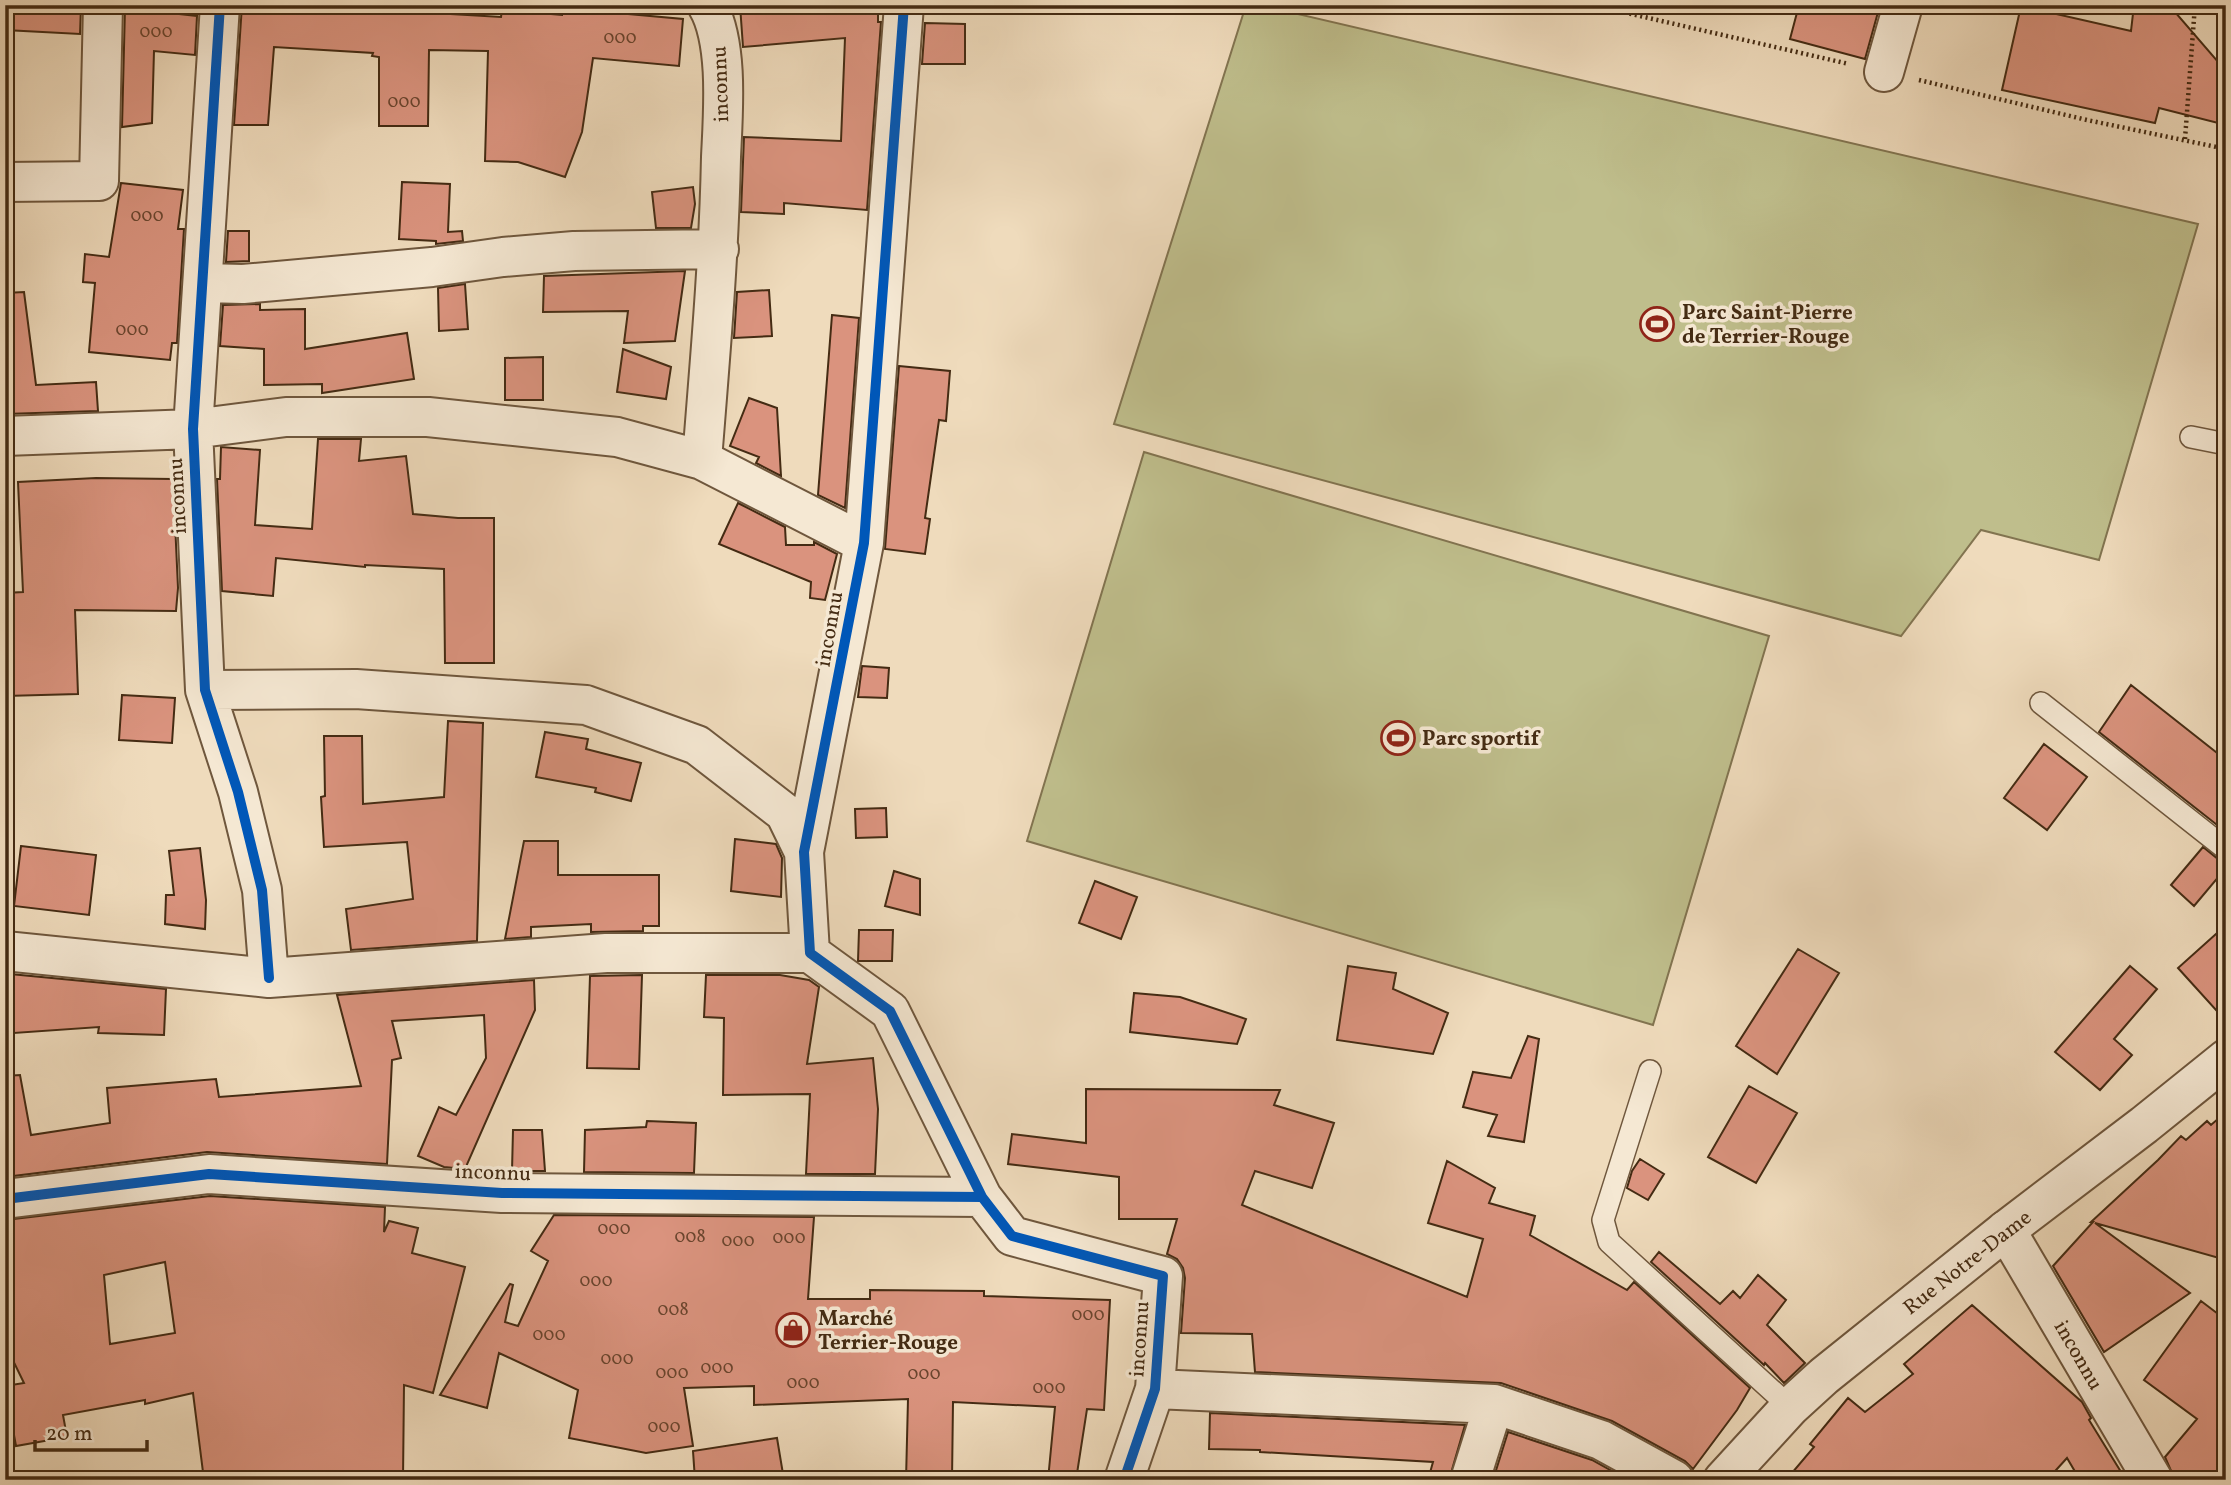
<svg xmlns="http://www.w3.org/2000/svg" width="2231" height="1485" viewBox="0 0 2231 1485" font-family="Vollkorn,serif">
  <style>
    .green { fill: #bfbe8c; stroke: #827450; stroke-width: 2 }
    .building { fill: #da937e; stroke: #442b13; stroke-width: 2; fill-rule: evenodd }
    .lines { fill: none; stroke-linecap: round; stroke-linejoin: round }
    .service-casing { stroke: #6f573d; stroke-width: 24 }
    .minor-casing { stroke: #6f573d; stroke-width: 42 }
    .tertiary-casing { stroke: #6f573d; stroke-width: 42 }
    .path { stroke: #442b13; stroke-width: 4.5; stroke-dasharray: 2 3.5; stroke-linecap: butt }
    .service { stroke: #f5e8d3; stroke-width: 21 }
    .minor { stroke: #f5e8d3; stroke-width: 38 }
    .tertiary { stroke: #f5e8d3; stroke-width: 38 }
    .cycleway-casing { stroke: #f5e8d3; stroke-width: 15 }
    .cycleway { stroke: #0057b8; stroke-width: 10 }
    .labels { text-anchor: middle; stroke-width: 7; stroke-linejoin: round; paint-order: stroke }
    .number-label { font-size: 18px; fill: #6a452e }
    .street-label { font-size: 21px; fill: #442b13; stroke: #f5e8d3 }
    .poi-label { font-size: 21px; font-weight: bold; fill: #442b13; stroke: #f5e8d3; text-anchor: start }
  </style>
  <rect width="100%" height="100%" fill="#efdbbc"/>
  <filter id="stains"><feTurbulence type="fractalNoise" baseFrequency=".00286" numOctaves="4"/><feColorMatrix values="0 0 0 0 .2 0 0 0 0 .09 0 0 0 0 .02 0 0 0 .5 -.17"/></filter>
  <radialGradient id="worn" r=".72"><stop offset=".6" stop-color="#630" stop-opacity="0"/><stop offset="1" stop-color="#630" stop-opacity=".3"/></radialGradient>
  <path class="green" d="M1246 5H1259L2198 224 2099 560 1981 530 1901 636 1114 424Z
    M1144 452 1769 636 1653 1025 1027 841Z"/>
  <path class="building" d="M5 5H81L80 34 5 30Z
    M242 5H368L434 12V13L501 17 502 10 562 15V8L683 19 679 66 593 58 582 132 565 177 518 162 485 161 488 51 429 50 428 126H379V57L372 56 373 53 274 47 268 125H234Z
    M740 5H878V22H881L867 210 784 203V214L741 212 744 137 841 141 845 38 743 47Z
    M1799 5H1880L1865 59 1790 39Z
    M2134 5H2169L2226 71V125L2159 108 2155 123 2002 90 2021 6 2131 31Z
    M125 8 197 16 195 55 154 51 152 123 122 127Z
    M925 23 965 24V64H922Z
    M402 182 450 184 448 232 462 231 463 241 436 244V241L399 239Z
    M121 183 183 190 178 229H184L177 343H172L170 360 89 352 95 283 83 282 85 254 109 257Z
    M693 187 695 204 691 228H656L652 192Z
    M228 231H249V261L226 262Z
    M685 271 675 341 624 343 628 311 543 312 544 276Z
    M465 284 468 329 439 331 438 288Z
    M769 290 772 336 734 338 737 292Z
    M24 292 36 385 96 382 98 411 5 414V293Z
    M260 304V310L305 309V349L407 333 414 379 322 393V384L264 385V349L220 346 223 305Z
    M832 315 859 318 845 508 818 495Z
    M623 349 671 367 666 399 617 392Z
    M543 357V400H505V358Z
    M899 366 950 371 946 421 939 420 925 518 930 519 925 554 885 549Z
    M749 398 777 408 781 476 756 463 759 457 730 446Z
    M318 439H361L359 461 406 456 413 514 458 518H494V663H445L444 569 365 565V567L276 558 273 596 222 591 217 479H220L221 447 260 450 255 525 312 529Z
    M96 478 173 479 178 588 176 611 75 610 78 694 5 696V593L23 592 18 482Z
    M738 503 785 527 786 545H814V542L837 554 825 600 810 598 811 582 719 544Z
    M862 666 889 668 887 698 858 697Z
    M2131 685 2226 760V832L2099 732Z
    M122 695 175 698 172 743 119 740Z
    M448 721 483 723 477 941 351 950 346 909 413 899 407 842 324 847 321 797 325 796 324 736H362L363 804 444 797Z
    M545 732 588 739 586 749 641 763 631 801 595 792 596 788 536 777Z
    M2044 744 2087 777 2047 830 2004 798Z
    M886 808 887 837 856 838 855 809Z
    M735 839 776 844 782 858 781 897 731 891Z
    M524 841H558V875H659V926H643V931L591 932V924L531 927V937L505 939Z
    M21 846 96 855 89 915 14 906Z
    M2203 847 2218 859 2226 862V868L2194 906 2171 885Z
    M200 848 206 900 205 929 165 924 166 895H174L169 851Z
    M894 871 920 879V915L885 906Z
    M1095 881 1137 897 1121 939 1079 923Z
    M2226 925V1021L2178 968Z
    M859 930H893L892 961H858Z
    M1798 949 1839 973 1777 1074 1736 1046Z
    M1348 966 1396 973 1393 989 1448 1013 1433 1054 1337 1040Z
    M2130 966 2157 989 2114 1039 2132 1055 2100 1090 2055 1052Z
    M10 974 166 989 164 1035 98 1033 99 1027 14 1033Z
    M642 975 639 1069 587 1068 590 976Z
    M706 975H780L809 980 819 987 807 1064 873 1058 878 1109 875 1174H806L810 1094 723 1095 724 1018 704 1017Z
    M534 980 535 1010 465 1169 444 1167 418 1156 439 1107 456 1115 486 1058 484 1015 392 1021 401 1058 392 1060 387 1164 207 1152 5 1177V1076L20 1075 31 1135 110 1123 107 1088 216 1079 219 1097 361 1086 337 995Z
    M1134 993 1180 997 1246 1019 1237 1044 1130 1032Z
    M1528 1036 1539 1039 1524 1142 1488 1136 1497 1115 1463 1107 1473 1072 1511 1078Z
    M1749 1086 1797 1113 1756 1183 1708 1157Z
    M1086 1089 1280 1090 1274 1105 1334 1123 1312 1188 1255 1171 1242 1205 1467 1297 1483 1239 1428 1223 1447 1161 1495 1188 1489 1203 1535 1216 1530 1235 1627 1290 1634 1282 1750 1388 1737 1410 1693 1469 1685 1461 1612 1421 1501 1383 1255 1372 1252 1334 1181 1333 1185 1278 1183 1268 1177 1259 1167 1254 1177 1219H1119V1177L1008 1164 1012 1134 1086 1143Z
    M2226 1112V1260L2095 1223 2190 1293 2104 1352 2053 1266 2093 1222H2091L2158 1160 2181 1136 2186 1140 2207 1121 2211 1125Z
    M647 1121 696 1123 694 1173 584 1172 585 1130 646 1127Z
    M513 1130H542L545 1171H512Z
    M1640 1159 1664 1174 1648 1200 1627 1188 1632 1171Z
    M210 1196 385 1207 384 1232 389 1221 418 1228 412 1253 465 1267 433 1393 404 1385 403 1480H204L193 1393 145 1404V1400L63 1415 67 1437 16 1446 5 1386 24 1383 5 1344V1220ZM165 1262 175 1333 110 1344 104 1275Z
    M554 1215 814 1217 808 1299H870V1290L984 1291V1296L1110 1300 1104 1410 1087 1409 1076 1480H1048L1055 1407 953 1402 952 1480H906L908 1399 754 1405V1386L684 1388 693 1446 646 1453 569 1438 578 1390 499 1353 487 1408 440 1395 510 1284 513 1285 505 1322 518 1326 548 1261 531 1251Z
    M1659 1252 1720 1304 1733 1291 1740 1298 1758 1275 1786 1300 1767 1325 1805 1363 1784 1383 1765 1363 1764 1365 1651 1262Z
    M2201 1301 2226 1320V1480H2175L2165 1457 2197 1419 2144 1380Z
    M1972 1305 2082 1402 2091 1418 2089 1420 2126 1480H2080L2067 1458 2047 1480H1786L1814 1447 1810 1444 1848 1398 1865 1412 1913 1374 1904 1364Z
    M1210 1413 1465 1425 1449 1480H1428L1433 1462 1260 1452V1450L1209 1449Z
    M1508 1432 1592 1460 1628 1480H1493Z
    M777 1438 784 1480H695L693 1451Z"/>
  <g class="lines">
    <g class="service-casing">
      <path id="service" d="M2191 437 2226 444
        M2041 703 2226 849
        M1650 1071 1603 1220 1609 1242 1790 1407"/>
    </g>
    <g class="minor-casing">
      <path id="minor" d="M220 5 193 429 205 690 238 792 262 890 269 978
        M904 5 864 543 804 852 810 953 890 1011 982 1197 1012 1236 1163 1276 1155 1389 1124 1480
        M1884 72 1903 5
        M5 182 99 181 103 5
        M203 283 243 284 432 267 503 257 574 251 719 249
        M5 436 193 429 286 417H428L617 437 702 460 864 543
        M702 460C710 359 719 258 721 157 723 114 729 42 707 5
        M205 690 356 689 586 705 697 745 785 813 804 852
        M5 951 269 978 606 953H810
        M5 1199 209 1174 502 1193 982 1197
        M2006 1230 2153 1480
        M1155 1389 1494 1404 1601 1440 1674 1480
        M1470 1480 1494 1404"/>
    </g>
    <g class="tertiary-casing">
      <path id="tertiary" d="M1723 1480 1790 1407 1824 1376 2006 1230 2144 1125 2226 1059"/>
    </g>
    <path class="path" d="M1592 5 1849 64
      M1919 80 2087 120 2226 149
      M2185 139 2195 5"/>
    <use href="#service" class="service"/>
    <use href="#minor" class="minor"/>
    <use href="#tertiary" class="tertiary"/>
    <g class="cycleway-casing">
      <path id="cycleway" d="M220 5 193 429 205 690 238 792 262 890 269 978
        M904 5 864 543 804 852 810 953 890 1011 982 1197 1012 1236 1163 1276 1155 1389 1124 1480
        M5 1199 209 1174 502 1193 982 1197"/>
    </g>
    <use href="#cycleway" class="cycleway"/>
  </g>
  <defs>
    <g id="stadium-ring" transform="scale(1.75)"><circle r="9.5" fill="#f5e8d3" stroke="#8f2418" stroke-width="1.5"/><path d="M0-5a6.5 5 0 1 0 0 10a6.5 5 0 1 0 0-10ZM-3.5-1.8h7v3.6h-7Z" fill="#8f2418"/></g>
    <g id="shop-ring" transform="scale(1.75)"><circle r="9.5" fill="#f5e8d3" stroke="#8f2418" stroke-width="1.5"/><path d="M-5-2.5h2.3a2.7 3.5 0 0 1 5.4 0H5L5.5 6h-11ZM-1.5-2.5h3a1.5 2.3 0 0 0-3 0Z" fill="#8f2418"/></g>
  </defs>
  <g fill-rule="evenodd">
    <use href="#stadium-ring" x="1657" y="324"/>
    <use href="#stadium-ring" x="1398" y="738"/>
    <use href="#shop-ring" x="793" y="1330"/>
  </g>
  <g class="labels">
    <g class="number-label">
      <text x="156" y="37">000</text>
      <text x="620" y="43">000</text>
      <text x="404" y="107">000</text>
      <text x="147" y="221">000</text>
      <text x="132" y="335">000</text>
      <text x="614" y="1234">000</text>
      <text x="690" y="1242">008</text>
      <text x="789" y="1243">000</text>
      <text x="738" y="1246">000</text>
      <text x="596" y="1286">000</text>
      <text x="673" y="1315">008</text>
      <text x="1088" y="1320">000</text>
      <text x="549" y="1340">000</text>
      <text x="617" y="1364">000</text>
      <text x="717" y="1373">000</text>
      <text x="672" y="1378">000</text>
      <text x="924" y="1379">000</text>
      <text x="803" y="1388">000</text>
      <text x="1049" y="1393">000</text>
      <text x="664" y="1432">000</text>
    </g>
    <g class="street-label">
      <text transform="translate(720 84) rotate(-92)" y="7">inconnu</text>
      <text transform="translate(177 496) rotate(-93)" y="7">inconnu</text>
      <text transform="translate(829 629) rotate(-80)" y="7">inconnu</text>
      <text transform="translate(493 1172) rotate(2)" y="7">inconnu</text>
      <text transform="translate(1967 1262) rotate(-38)" y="7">Rue Notre-Dame</text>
      <text transform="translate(1139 1339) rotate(-86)" y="7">inconnu</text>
      <text transform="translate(2079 1355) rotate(60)" y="7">inconnu</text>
    </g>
    <g class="poi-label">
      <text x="1682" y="319">Parc Saint-Pierre<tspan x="1682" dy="24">de Terrier-Rouge</tspan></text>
      <text x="1422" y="745">Parc sportif</text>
      <text x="818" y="1325">Marché<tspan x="818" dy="24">Terrier-Rouge</tspan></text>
    </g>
  </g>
  <rect width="2231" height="1485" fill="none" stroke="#efdbbc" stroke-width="28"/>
  <rect x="7" y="7" width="2217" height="1471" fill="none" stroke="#442b13" stroke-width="3.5"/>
  <rect x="14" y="14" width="2203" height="1457" fill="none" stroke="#442b13" stroke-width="2"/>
  <path d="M35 1440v10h112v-10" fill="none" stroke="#442b13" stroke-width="3.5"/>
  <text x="46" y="1440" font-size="21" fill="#442b13" stroke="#f5e8d3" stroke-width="5" paint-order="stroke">20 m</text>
  <rect width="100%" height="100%" filter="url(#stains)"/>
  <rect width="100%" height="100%" fill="url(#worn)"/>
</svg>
